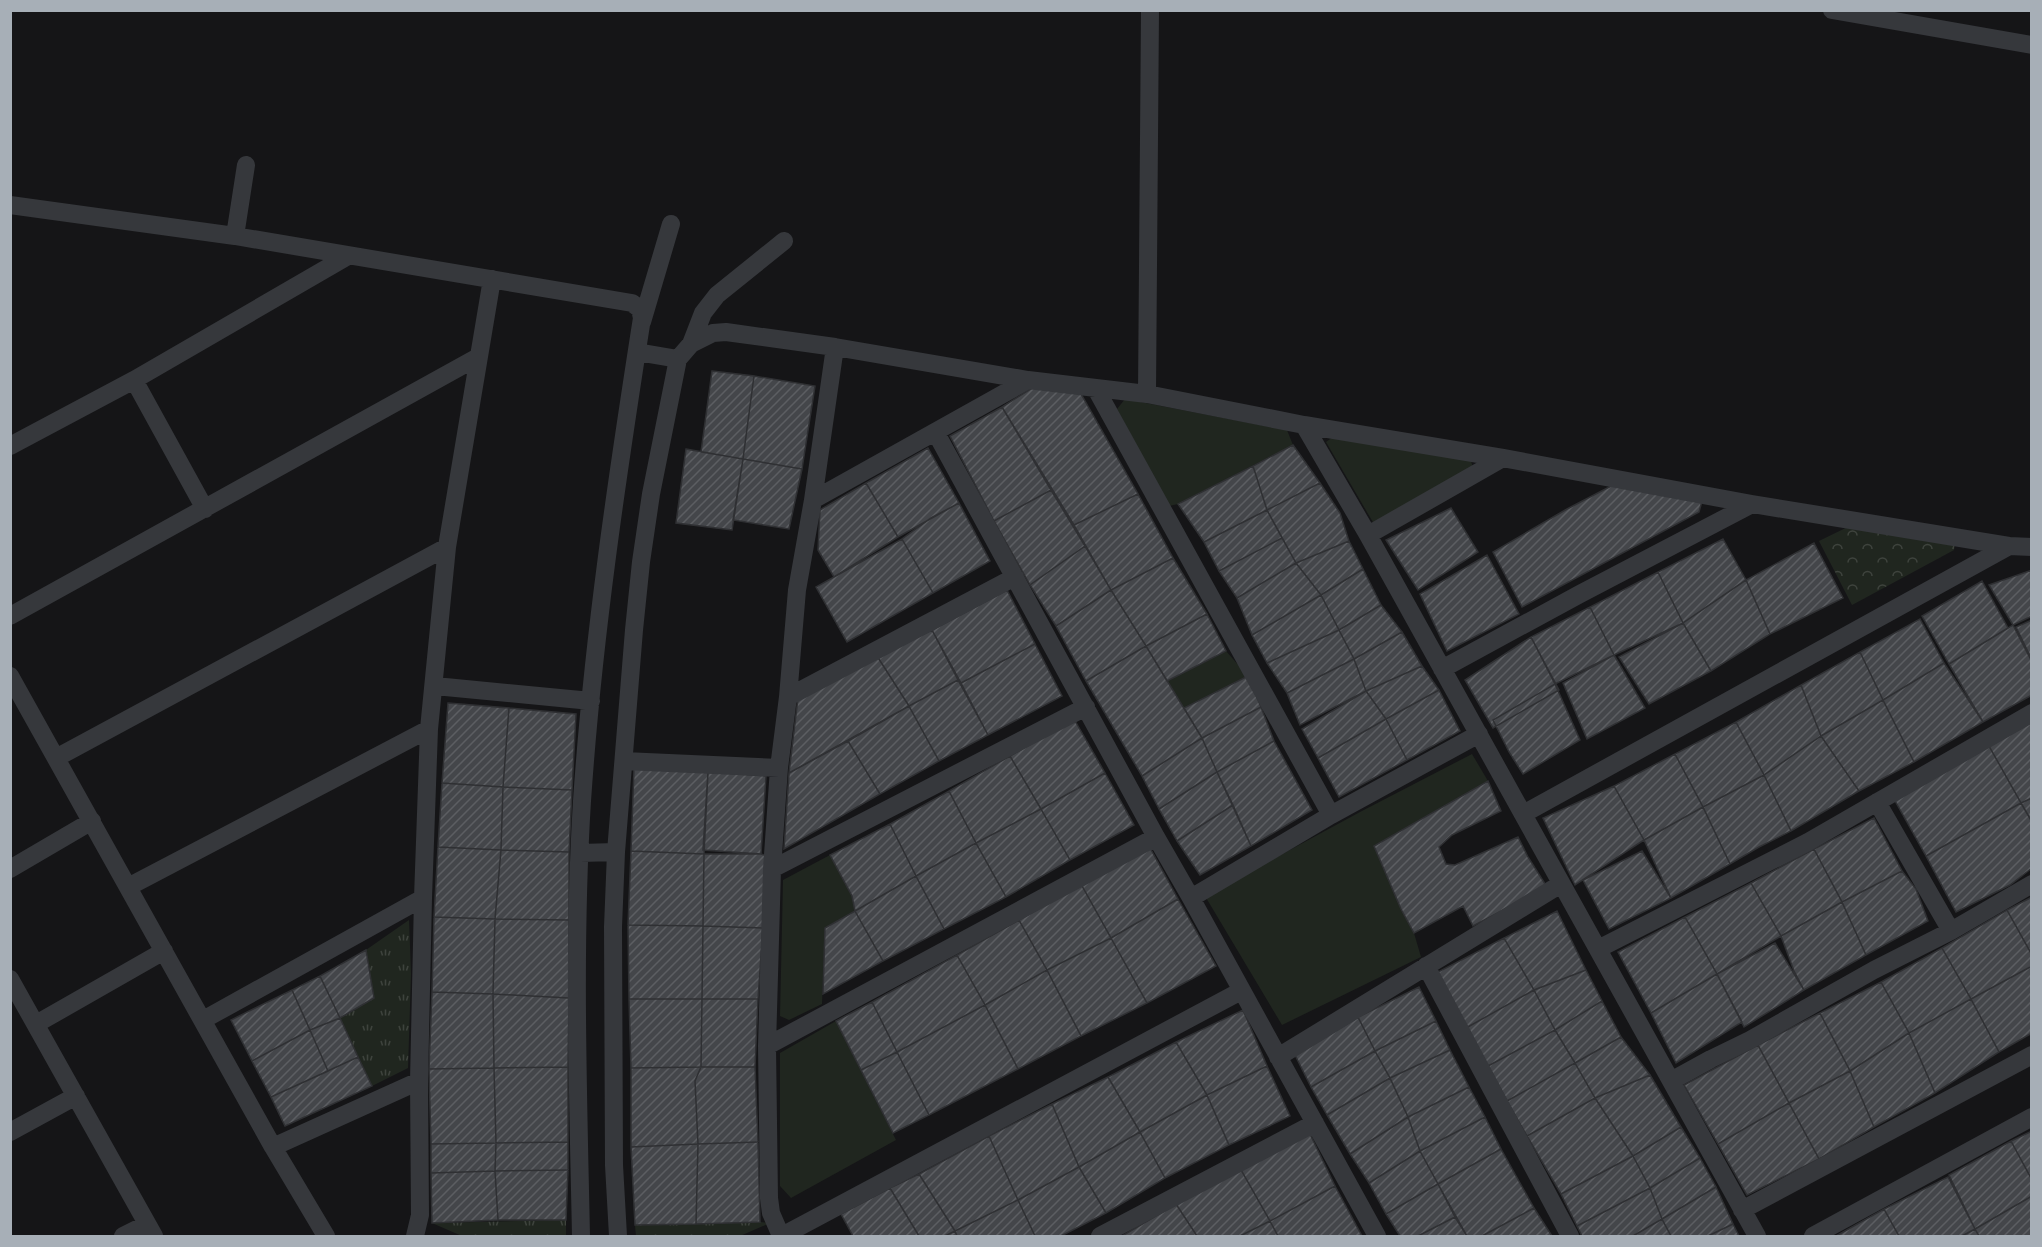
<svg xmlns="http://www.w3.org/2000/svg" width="2042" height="1247" viewBox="0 0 2042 1247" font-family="Manrope,sans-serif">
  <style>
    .grass { fill: url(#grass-tufts) }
    .park { fill: url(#park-crowns) }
    .garden { fill: #20261f }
    .building { fill: url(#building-hatch); stroke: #2f3033; stroke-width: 1.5 }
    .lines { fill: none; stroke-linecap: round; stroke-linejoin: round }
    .street { stroke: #36383c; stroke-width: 18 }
  </style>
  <defs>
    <pattern id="grass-tufts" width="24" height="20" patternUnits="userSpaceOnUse" patternTransform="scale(1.5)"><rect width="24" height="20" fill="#20261f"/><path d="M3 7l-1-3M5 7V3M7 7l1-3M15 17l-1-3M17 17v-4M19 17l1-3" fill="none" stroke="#3e433d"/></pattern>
    <pattern id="park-crowns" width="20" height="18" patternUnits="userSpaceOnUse" patternTransform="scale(1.5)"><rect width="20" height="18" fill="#20261f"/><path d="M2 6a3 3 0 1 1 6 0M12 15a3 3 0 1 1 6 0" fill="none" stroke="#3e433d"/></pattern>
    <pattern id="building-hatch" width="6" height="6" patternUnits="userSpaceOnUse" patternTransform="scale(1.5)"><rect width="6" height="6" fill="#44464a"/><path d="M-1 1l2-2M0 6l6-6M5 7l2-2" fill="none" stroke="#5c5e62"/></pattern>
  </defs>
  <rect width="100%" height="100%" fill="#151517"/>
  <path class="grass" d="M409 920 411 974 408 1068 372 1086 340 1018 374 998 366 950Z
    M566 1220V1236H462L432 1223Z
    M760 1222 770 1223 740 1236H636L635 1225Z"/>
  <path class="park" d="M1856 523 1955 543 1954 550 1852 605 1819 541Z"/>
  <path class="garden" d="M1125 399 1287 430 1293 445 1178 504 1169 506 1117 409Z
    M1337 434 1470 457 1473 468 1374 524 1326 442Z
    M1226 651 1248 676 1184 708 1167 681Z
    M1472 754 1488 781 1374 846 1401 909 1414 933 1421 957 1282 1025 1205 896 1360 812Z
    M830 855 852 896 855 911 825 928 822 1004 789 1020 780 1016 783 880Z
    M836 1021 896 1140 791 1198 780 1186V1053Z"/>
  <path class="building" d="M712 371 754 376 743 459 701 452Z
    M754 376 815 386 802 469 743 459Z
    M1037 385 1081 394 1138 494 1074 525 1002 407Z
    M1002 407 1051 490 994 521 950 436Z
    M1293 445 1320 483 1267 510 1253 466Z
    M928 448 959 503 898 537 866 483Z
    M686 449 743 459 732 530 676 523Z
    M743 459 802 469 789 529 733 520Z
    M1253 466 1267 510 1204 542 1178 504Z
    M866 483 898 537 834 577 818 550 820 510Z
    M1320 483 1340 513 1349 541 1296 563 1267 510Z
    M1613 485 1702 501 1699 512 1522 607 1493 552 1567 509Z
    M1051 490 1085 546 1030 585 994 521Z
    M1138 494 1173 558 1111 590 1074 525Z
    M959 503 990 561 933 593 902 539 931 518Z
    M1451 508 1478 552 1418 590 1386 540Z
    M1267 510 1282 538 1219 571 1204 542Z
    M1282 538 1296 563 1237 598 1219 571Z
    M902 539 933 593 847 642 816 587Z
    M1723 539 1746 580 1683 623 1658 572Z
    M1349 541 1363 569 1321 595 1296 563Z
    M1814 543 1843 598 1770 634 1746 580Z
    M1085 546 1111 590 1056 626 1030 585Z
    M1487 555 1519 614 1447 651 1420 594Z
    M1173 558 1207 614 1146 646 1111 590Z
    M1296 563 1321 595 1252 635 1237 598Z
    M1363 569 1381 605 1339 630 1321 595Z
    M2032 570V616L2013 625 1989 585Z
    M1658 572 1683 623 1614 655 1590 607Z
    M1746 580 1770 634 1711 671 1683 623Z
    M1982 581 2008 628 1949 664 1922 616Z
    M1007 590 1035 644 961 683 932 630Z
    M1111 590 1146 646 1086 681 1056 626Z
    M1321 595 1339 630 1267 663 1252 635Z
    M1381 605 1402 632 1354 659 1339 630Z
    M1590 607 1614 655 1555 684 1531 637Z
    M1207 614 1226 651 1167 681 1146 646Z
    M1920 619 1944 663 1883 700 1860 652Z
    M2032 620V660L2016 627Z
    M1683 623 1711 671 1649 704 1619 657Z
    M2013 625 2032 662V695L1983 722 1949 664Z
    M932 630 958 680 909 706 877 656Z
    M1339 630 1354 659 1287 693 1267 663Z
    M1402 632 1422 666 1366 691 1354 659Z
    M1531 637 1559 690 1493 728 1465 680Z
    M1035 644 1062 696 988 735 961 683Z
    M1146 646 1202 738 1142 776 1086 681Z
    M1860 652 1883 700 1821 736 1801 685Z
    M1614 655 1645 708 1587 739 1563 683Z
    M877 656 909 706 789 773 798 698Z
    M1354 659 1366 691 1300 725 1287 693Z
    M1944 663 1983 722 1914 762 1883 700Z
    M1422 666 1439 690 1386 719 1366 691Z
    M1248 676 1261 707 1202 738 1184 708Z
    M958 680 988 735 939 761 909 706Z
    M1555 684 1580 740 1523 774 1509 752 1493 720Z
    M1801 685 1821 736 1764 775 1736 722Z
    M1439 690 1460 731 1407 760 1386 719Z
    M1366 691 1386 719 1318 758 1302 729Z
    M1883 700 1914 762 1859 791 1821 736Z
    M448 703 509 708 503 787 442 783Z
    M909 706 939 761 880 794 848 741Z
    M1261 707 1274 741 1217 772 1202 738Z
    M509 708 576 714 572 790 503 787Z
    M1074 719 1105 773 1041 809 1010 756Z
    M1386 719 1407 760 1339 797 1318 758Z
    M1736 722 1764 775 1703 807 1675 754Z
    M2032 722V798L2021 803 1989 746Z
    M1821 736 1859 791 1791 831 1764 775Z
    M1202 738 1217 772 1159 809 1142 776Z
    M848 741 880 794 784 849 789 773Z
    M1274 741 1312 810 1251 846 1217 772Z
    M1989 746 2021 803 1926 856 1894 799Z
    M1675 754 1703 807 1644 840 1614 786Z
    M1010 756 1041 809 976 843 949 791Z
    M634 768 708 772 704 854 631 851Z
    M708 772 766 776 761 854 703 850Z
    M1217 772 1233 805 1177 841 1159 809Z
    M1105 773 1134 825 1070 860 1041 809Z
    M1764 775 1791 831 1759 847 1730 864 1703 807Z
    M1488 781 1501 811 1452 835 1439 847 1446 864 1455 865 1518 837 1528 857 1547 887 1473 926 1463 906 1414 933 1401 909 1374 846Z
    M442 783 503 787 501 850 438 847Z
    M1614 786 1644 840 1575 885 1543 818Z
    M503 787 572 790 569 852 501 850Z
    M949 791 976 843 916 876 890 824Z
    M2032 798V822L2021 803Z
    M2021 803 2032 822V868L2010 885 1956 912 1926 856Z
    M1233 805 1251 846 1200 875 1177 841Z
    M1703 807 1730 864 1671 898 1644 840Z
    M1041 809 1070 860 1006 897 976 843Z
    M1874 818 1902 871 1842 902 1814 849Z
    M890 824 916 876 855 911 852 896 830 855Z
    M976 843 1006 897 944 929 916 876Z
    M1149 846 1178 899 1111 938 1081 884Z
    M438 847 501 850 495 919 434 917Z
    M1814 849 1842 902 1781 936 1751 883Z
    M501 850 569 852V920L495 919Z
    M631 851 704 854 703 926 628 925Z
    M1642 851 1671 898 1609 929 1583 880Z
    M704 854H761L767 856 763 928 703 926Z
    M1902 871 1916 889 1928 921 1866 955 1842 902Z
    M916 876 944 929 883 961 855 911Z
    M1751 883 1781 936 1717 974 1685 917Z
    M1081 884 1111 938 1047 970 1019 920Z
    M2032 897V955L2007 910Z
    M1178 899 1216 966 1147 1003 1111 938Z
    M1842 902 1866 955 1804 990 1794 971 1781 936Z
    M2007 910 2032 955V966L1971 999 1942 948Z
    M855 911 883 961 823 994 825 928Z
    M1557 911 1586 970 1534 990 1504 938Z
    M434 917 495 919 493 994 432 992Z
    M1685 917 1717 974 1651 1013 1618 952Z
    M495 919 569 920V998L493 994Z
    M1019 920 1047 970 985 1005 957 955Z
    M628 925 703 926 702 999H629Z
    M703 926 763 928 758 999H702Z
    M1111 938 1147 1003 1081 1036 1047 970Z
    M1504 938 1534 990 1466 1028 1438 972Z
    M1775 943 1804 990 1744 1027 1717 974Z
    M1942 948 1971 999 1909 1033 1881 982Z
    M366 950 374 998 340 1018 320 976Z
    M957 955 985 1005 897 1052 872 1002Z
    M2032 966V1033L1999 1052 1971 999Z
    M1047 970 1081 1036 1018 1069 985 1005Z
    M1586 970 1602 1001 1555 1030 1534 990Z
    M1717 974 1742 1022 1676 1063 1651 1013Z
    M320 976 340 1018 310 1030 292 990Z
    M1881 982 1909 1033 1850 1071 1820 1013Z
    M1419 987 1436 1021 1375 1051 1358 1017Z
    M292 990 310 1030 252 1061 231 1020Z
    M1534 990 1555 1030 1488 1066 1466 1028Z
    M432 992 493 994 494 1068 429 1069Z
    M493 994 569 998 568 1067 494 1068Z
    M629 999H702L701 1067 631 1068Z
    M702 999H758L755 1067H701Z
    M1971 999 1999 1052 1935 1093 1909 1033Z
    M1602 1001 1621 1037 1575 1063 1555 1030Z
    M872 1002 897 1052 861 1070 836 1021Z
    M985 1005 1018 1069 929 1115 897 1052Z
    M1243 1010 1267 1066 1207 1095 1176 1042Z
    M1820 1013 1850 1071 1789 1103 1758 1045Z
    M1358 1017 1375 1051 1311 1087 1295 1055Z
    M340 1018 358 1057 328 1071 310 1030Z
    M1436 1021 1450 1050 1390 1078 1375 1051Z
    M310 1030 328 1071 271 1097 252 1061Z
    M1555 1030 1575 1063 1507 1101 1488 1066Z
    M1909 1033 1935 1093 1874 1127 1850 1071Z
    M1621 1037 1650 1075 1595 1098 1575 1063Z
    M1176 1042 1207 1095 1140 1132 1108 1077Z
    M1758 1045 1789 1103 1718 1144 1684 1085Z
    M1450 1050 1469 1087 1408 1117 1390 1078Z
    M1375 1051 1390 1078 1327 1115 1311 1087Z
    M897 1052 929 1115 893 1133 861 1070Z
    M358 1057 372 1086 285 1126 271 1097Z
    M1575 1063 1595 1098 1527 1136 1507 1101Z
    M1267 1066 1290 1116 1229 1145 1207 1095Z
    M568 1067V1142L496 1143 494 1068Z
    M701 1067 695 1081 698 1144 631 1147V1068Z
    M701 1067H755L758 1142 698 1144 695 1081Z
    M494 1068 496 1143 431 1144 429 1069Z
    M1850 1071 1874 1127 1819 1159 1789 1103Z
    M1650 1075 1681 1127 1633 1156 1595 1098Z
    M1108 1077 1140 1132 1079 1167 1052 1104Z
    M1390 1078 1408 1117 1350 1154 1327 1115Z
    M1469 1087 1485 1117 1420 1151 1408 1117Z
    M1207 1095 1229 1145 1165 1178 1140 1132Z
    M1595 1098 1633 1156 1561 1194 1527 1136Z
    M1789 1103 1819 1159 1747 1195 1718 1144Z
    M1052 1104 1079 1167 1018 1200 989 1136Z
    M1408 1117 1420 1151 1369 1183 1350 1154Z
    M1485 1117 1501 1149 1438 1184 1420 1151Z
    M1681 1127 1700 1158 1650 1188 1633 1156Z
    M2032 1131V1180L2011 1141Z
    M1140 1132 1165 1178 1106 1213 1079 1167Z
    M1309 1132 1335 1186 1270 1221 1240 1168Z
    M989 1136 1018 1200 955 1231 919 1174Z
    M2011 1141 2032 1180V1196L1975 1229 1949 1175Z
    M568 1142V1170L495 1171 496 1143Z
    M758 1142 760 1222 696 1224 698 1144Z
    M496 1143 495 1171 431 1173V1144Z
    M698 1144 696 1224 635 1225 631 1147Z
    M1501 1149 1534 1208 1482 1236H1467L1438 1184Z
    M1420 1151 1438 1184 1386 1214 1369 1183Z
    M1633 1156 1650 1188 1577 1226 1561 1194Z
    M1700 1158 1716 1187 1662 1219 1650 1188Z
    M1079 1167 1106 1213 1061 1236H1035L1018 1200Z
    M1240 1168 1270 1221 1240 1236H1197L1176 1204Z
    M568 1170 566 1220H498L495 1171Z
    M495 1171 498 1220 432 1223 431 1173Z
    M919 1174 955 1231 945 1236H919L890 1188Z
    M1948 1177 1975 1229 1962 1236H1899L1884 1209Z
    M1438 1184 1455 1217 1418 1236H1400L1386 1214Z
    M1335 1186 1362 1236H1278L1270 1221Z
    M1716 1187 1733 1224 1708 1236H1671L1662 1219Z
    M890 1188 919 1236H853L841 1214Z
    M1650 1188 1662 1219 1633 1236H1582L1577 1226Z
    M2032 1196V1236H1979L1975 1229Z
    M1018 1200 1035 1236H957L955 1231Z
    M1176 1204 1197 1236H1122Z
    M1534 1208 1552 1236H1482Z
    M1884 1209 1899 1236H1836Z
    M1455 1217 1467 1236H1418Z
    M1662 1219 1671 1236H1633Z
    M1270 1221 1278 1236H1240Z
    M1733 1224 1739 1236H1708Z
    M1975 1229 1979 1236H1962Z
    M955 1231 957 1236H945Z"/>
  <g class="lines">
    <path class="street" d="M1832 10 2032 45
      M10 205 235 236 632 303 640 309 642 318C617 478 593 638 582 801 573 946 578 1091 581 1236
      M235 236 246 165
      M642 322 671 224
      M691 344 703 313 717 295 784 241
      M637 352 678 359
      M134 380 205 509
      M1096 389 1331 815
      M1147 394 1150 10
      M1304 425 1368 535 1757 1236
      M936 433 1156 837 1191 898 1377 1236
      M10 446 134 380 348 256
      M813 500 1028 380
      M1368 535 1503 458
      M10 616 478 357
      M1442 669 1580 594 1752 504
      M10 676 273 1147 326 1236
      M435 686 591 701
      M788 697 1015 577
      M56 758 447 547
      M624 761 779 768
      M1877 802 1951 931
      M1523 814 2009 546
      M580 853 616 852
      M10 869 92 821
      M772 869 1086 707
      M128 887 429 729
      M1191 898 1331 815 1479 734
      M1598 949 1808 842 2032 713
      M1426 966 1570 1236
      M10 979 154 1236
      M203 1020 423 898
      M36 1024 164 951
      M767 1046 1156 837
      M1278 1057 1561 884
      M1671 1081 1711 1059 1750 1040 1874 970 1951 931 2032 884
      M10 1132 76 1096
      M273 1147 419 1081
      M1742 1210 2032 1055
      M123 1236 147 1224
      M415 1236 420 1215 419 1081 423 898 429 729 447 547 492 279
      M618 1236 614 1165 613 927 616 852 634 630 641 562 651 494 678 359 691 344 713 333 726 332 835 347 1028 380 1147 394 1304 425 1503 458 1752 504 2009 546 2032 547
      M781 1236 771 1213 769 1198 767 1046 772 869 779 768 788 697 797 590 813 500 835 347
      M782 1236 1241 991
      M1100 1236 1315 1123
      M1813 1236 2032 1117"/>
  </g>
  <rect width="2042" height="1247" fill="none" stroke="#a7afb7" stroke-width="24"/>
</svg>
